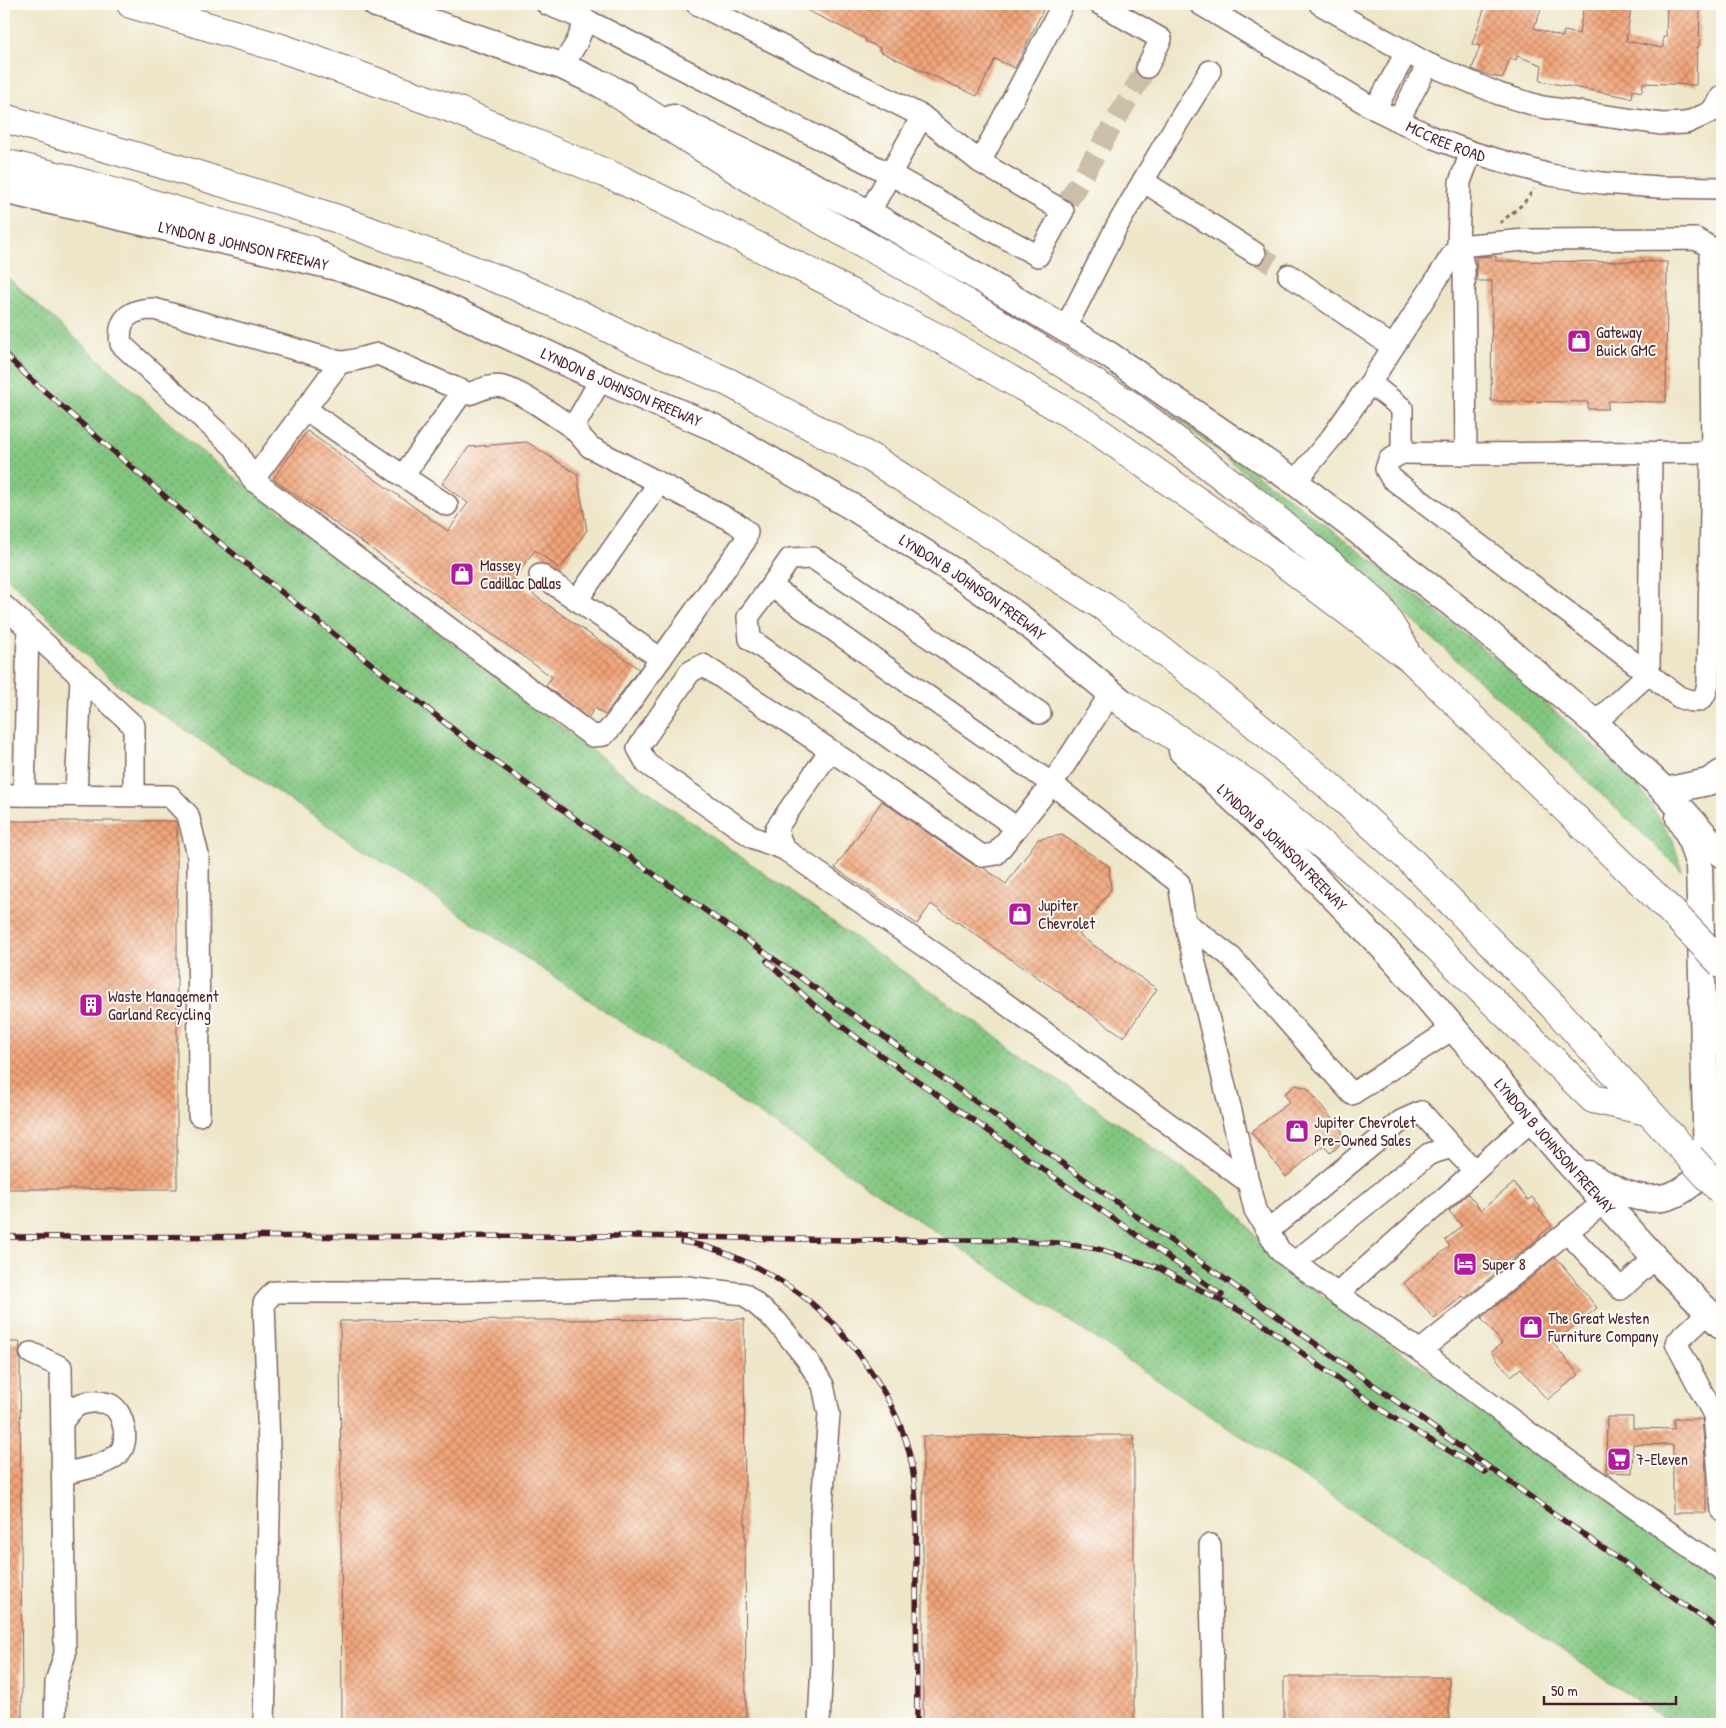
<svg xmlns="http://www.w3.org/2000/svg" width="1726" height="1728" viewBox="0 0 1726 1728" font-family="'Patrick Hand',sans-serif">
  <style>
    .grass { fill: url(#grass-dots); stroke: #667256 }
    .building { fill: url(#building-cross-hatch) }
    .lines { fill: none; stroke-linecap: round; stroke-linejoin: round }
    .minor-tunnel { stroke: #cdbea9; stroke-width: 21; stroke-dasharray: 21 11; stroke-linecap: butt }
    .minor-casing { stroke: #836562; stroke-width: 24 }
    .major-casing { stroke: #836562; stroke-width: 29 }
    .highway-casing { stroke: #836562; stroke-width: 30 }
    .path { stroke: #836562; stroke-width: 3; stroke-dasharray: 4 4; stroke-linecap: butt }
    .minor { stroke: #fff; stroke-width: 21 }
    .major { stroke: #fff; stroke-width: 26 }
    .highway { stroke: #fff; stroke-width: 28 }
    .rail-casing { stroke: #4a1f2b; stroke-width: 5.5 }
    .rail { stroke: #fdfcf7; stroke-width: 4; stroke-dasharray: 11; stroke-linecap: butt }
    .highway-bridge-casing { stroke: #836562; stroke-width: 30; stroke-linecap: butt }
    .highway-bridge { stroke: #fff; stroke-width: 28 }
    .labels { text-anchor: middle; stroke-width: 4; stroke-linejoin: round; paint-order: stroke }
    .street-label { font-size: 16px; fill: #4a1f2b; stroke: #fdfcf7 }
    .poi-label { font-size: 16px; fill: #4a1f2b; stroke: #fdfcf7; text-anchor: start }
  </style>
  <defs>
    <pattern id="grass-dots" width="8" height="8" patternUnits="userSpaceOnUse" patternTransform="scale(1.25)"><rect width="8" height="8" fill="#82c680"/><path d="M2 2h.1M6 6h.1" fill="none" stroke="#6ca069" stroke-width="1.8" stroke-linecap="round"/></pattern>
    <pattern id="building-cross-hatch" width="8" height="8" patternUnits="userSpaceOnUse" patternTransform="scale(1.25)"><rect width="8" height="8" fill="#f1a479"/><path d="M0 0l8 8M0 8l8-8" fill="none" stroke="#c58563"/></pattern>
  </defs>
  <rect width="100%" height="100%" fill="#fdfcf7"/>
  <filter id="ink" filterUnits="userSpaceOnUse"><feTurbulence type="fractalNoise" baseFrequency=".02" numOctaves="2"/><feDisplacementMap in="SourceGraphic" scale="10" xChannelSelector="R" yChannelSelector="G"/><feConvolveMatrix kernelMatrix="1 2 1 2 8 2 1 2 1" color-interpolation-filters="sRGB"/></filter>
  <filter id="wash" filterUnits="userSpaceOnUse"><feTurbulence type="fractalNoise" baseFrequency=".0096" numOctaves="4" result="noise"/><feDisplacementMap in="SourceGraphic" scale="20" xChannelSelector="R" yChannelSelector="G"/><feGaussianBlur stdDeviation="1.12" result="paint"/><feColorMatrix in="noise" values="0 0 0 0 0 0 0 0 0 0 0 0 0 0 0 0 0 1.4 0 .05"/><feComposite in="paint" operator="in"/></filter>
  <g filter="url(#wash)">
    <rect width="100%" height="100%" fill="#eee6c9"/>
    <path class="grass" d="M4 274 197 448 615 768 1227 1200 1279 1265 1722 1580V1724H1672L116 684 4 574Z
      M1154 400 1296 503 1406 587 1496 659 1638 785 1673 840 1682 871 1529 726 1290 509Z"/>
    <g id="blocks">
      <path class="building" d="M794 4H1046L1015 68 995 59 977 96 879 51 880 48 865 41 866 39Z
        M1486 4H1543L1534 28 1562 37 1564 31 1579 34 1584 4H1629L1628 8H1631L1626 41 1663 48V37H1666L1667 4H1700L1699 47H1697L1696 85 1643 83 1642 92 1633 90 1632 98 1540 81 1542 65 1517 56 1516 60 1510 58 1503 78 1492 76 1480 72 1472 69 1480 46 1472 44Z
        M1496 256V261L1667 262 1666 402 1608 401V409H1588V402L1491 401 1492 281H1477L1476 257Z
        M307 431 448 531 468 503 442 484 469 447 527 442 577 474 587 530 560 569 535 550 513 580 639 669 605 715 595 708 588 718 546 686 552 677 273 479Z
        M882 801 975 866 984 868 1006 884 1038 839 1062 835 1109 866 1111 889 1079 935 1157 989 1124 1037 931 904 917 924 835 868Z
        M4 821H177V1189H4Z
        M1296 1085 1307 1088 1342 1131 1343 1141 1331 1153 1324 1145 1286 1177 1251 1132 1290 1102 1284 1094Z
        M1514 1183 1528 1200 1532 1197 1541 1208 1539 1210 1552 1226 1539 1236 1540 1237 1465 1298 1463 1296 1434 1319 1404 1283 1450 1246 1445 1240 1462 1226 1449 1211 1468 1194 1481 1210Z
        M1556 1257 1597 1308 1553 1343 1579 1375 1547 1400 1521 1368 1511 1376 1491 1352 1502 1343 1481 1318Z
        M744 1319 746 1724H342L340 1321Z
        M4 1342H20L19 1354 20 1359 22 1724H4Z
        M1607 1417H1633V1428L1674 1429V1419H1702L1706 1472V1513H1673V1445L1633 1444 1632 1473 1606 1472Z
        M1134 1435V1724H923V1436Z
        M1284 1677H1449V1724H1284Z"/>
    </g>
  </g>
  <g filter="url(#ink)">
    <use href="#blocks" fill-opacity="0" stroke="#836562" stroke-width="1"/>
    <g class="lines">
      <path class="minor-tunnel" d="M1068 201 1147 67
        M1255 253 1289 275"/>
      <g class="minor-casing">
        <g id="minor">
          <path d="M547 4 586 20 890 174 1038 256 1063 211 980 162 922 116 869 213"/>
          <path d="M697 4 922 116"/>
          <path d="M1100 4 1161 39 1147 67"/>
          <path id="s1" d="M1200 4 1375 109 1434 138 1471 152 1550 175 1602 183 1659 187 1722 188"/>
          <path d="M1320 4 1428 64 1499 94 1542 107 1662 124 1686 123 1711 112 1722 96"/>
          <path d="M562 66 576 44 586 20"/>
          <path d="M1375 109 1406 53"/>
          <path d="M1398 121 1428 64"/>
          <path d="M1471 152 1460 182 1458 246 1464 268 1466 454 1722 452"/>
          <path d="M980 162 1063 4"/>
          <path d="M1143 181 1255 253"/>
          <path d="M1289 275 1393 347"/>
          <path d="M1065 329 1117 226 1168 138 1210 71"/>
          <path d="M305 409 403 476 463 391"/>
          <path d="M573 428 590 447 736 523 747 532 745 541 615 723 604 735 592 736 253 480 235 448 121 344C117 318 131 309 154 309L340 362C353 362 364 357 378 354L469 394C480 390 491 384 503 387 521 391 556 417 573 428L601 379"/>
          <path d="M1402 453 1466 454"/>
          <path d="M403 476 447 505"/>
          <path d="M253 480 340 362"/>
          <path d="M1295 482 1332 437 1370 383 1458 246 1525 240 1696 239 1710 247 1712 452 1708 684C1704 705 1696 703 1679 697L1391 478 1386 469 1389 460 1402 453V408L1370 383"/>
          <path d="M659 483 577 600 661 659"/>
          <path d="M540 575 577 600"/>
          <path d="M771 586 790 559 813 558 1040 713"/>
          <path d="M4 606 134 726V795"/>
          <path d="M1111 693 1052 784 1179 883 1185 922 1255 1210 1280 1251 1337 1294 1420 1351 1525 1430 1722 1570"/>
          <path d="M1595 723 1649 673 1651 454"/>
          <path d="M4 795 170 796 188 815 198 855 199 1115"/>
          <path d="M24 795 28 629"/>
          <path d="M76 795 81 676"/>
          <path d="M1017 828 750 639 748 617 771 586 1052 784 996 854 982 856 836 754 827 755 776 829 784 849 976 982 1248 1182"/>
          <path d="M784 849 754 838 647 764 638 748 690 672 703 665 836 754"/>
          <path d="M1185 922 1231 957 1352 1094 1454 1028"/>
          <path d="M1268 1231 1401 1121 1421 1112 1452 1147"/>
          <path d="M1567 1232 1621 1289 1655 1258"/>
          <path d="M1295 1262 1429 1154 1452 1147 1475 1171"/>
          <path d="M1337 1294 1532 1120"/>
          <path d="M1709 1312 1676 1343 1714 1415 1722 1511"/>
          <path d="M1420 1351 1604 1202"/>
          <path d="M31 1353 61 1367 65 1654 56 1682 55 1724"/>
          <path d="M62 1422C67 1416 74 1406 81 1404 90 1401 103 1401 111 1405 124 1412 130 1443 119 1453 105 1467 81 1469 63 1474"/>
          <path d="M1210 1545 1214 1724"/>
          <path d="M264 1724 270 1475 264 1303 274 1292H464L687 1287 744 1294 777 1322 806 1358 823 1385 829 1414 821 1518 822 1663 819 1724"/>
        </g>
      </g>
      <g class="major-casing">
        <g id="major">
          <path d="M376 4 562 66 624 95"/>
          <path d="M673 118 869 213 1109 355 1295 482 1474 621 1595 723 1665 791 1722 854"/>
          <path id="s2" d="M4 190 341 268 429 299 601 379 713 427 856 509 953 571 1022 619 1140 717"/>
          <path id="s3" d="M1182 751 1290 852 1396 961 1566 1160 1655 1258 1722 1326"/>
          <path d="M1665 791 1708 782 1722 773"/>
          <path d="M1588 1174C1619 1193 1656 1212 1688 1186 1692 1183 1697 1179 1700 1176 1703 1171 1705 1163 1707 1157L1699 865 1689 835 1679 818"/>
        </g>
      </g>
      <g class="highway-casing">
        <path id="highway" d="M131 4 281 48 456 110 624 181 804 269 940 339 1089 425 1268 551 1411 659 1672 912
          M604 85 775 194 929 280 1131 406 1253 500 1350 580 1378 605 1404 647
          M4 118 182 170 338 219 513 285 581 315 643 345 728 382 873 459 1104 607 1220 695 1328 785 1409 859 1554 1007 1690 1157
          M4 163 61 177 310 250 341 268
          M1124 704 1253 787 1393 904 1593 1099 1647 1111"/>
      </g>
      <path class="path" d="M1500 223 1523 204 1534 189"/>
      <use href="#minor" class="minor"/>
      <use href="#major" class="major"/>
      <use href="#highway" class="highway"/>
      <g class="rail-casing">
        <path id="rail" d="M4 353 26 375 199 526 469 742 549 800 958 1089 1570 1525 1722 1631
          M767 961 814 1005 869 1047 1222 1295
          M4 1237 631 1236 850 1240H985L1058 1243 1098 1249 1159 1268 1259 1321
          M682 1242C718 1246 759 1267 790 1287 839 1319 885 1382 905 1438 919 1479 916 1527 916 1569 916 1621 917 1673 917 1724
          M1255 1318 1325 1370 1398 1421 1485 1472"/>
      </g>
      <use href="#rail" class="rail"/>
      <g class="highway-bridge-casing">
        <path id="highway-bridge" d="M1672 912 1722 964
          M1690 1157 1722 1192"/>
      </g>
      <use href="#highway-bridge" class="highway-bridge"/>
    </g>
  </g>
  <defs>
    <g id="shop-square" transform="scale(1.25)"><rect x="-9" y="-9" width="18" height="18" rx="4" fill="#b5179e" stroke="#fdfcf7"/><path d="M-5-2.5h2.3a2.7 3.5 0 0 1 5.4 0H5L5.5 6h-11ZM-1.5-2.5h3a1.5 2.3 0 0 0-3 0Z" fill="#fff"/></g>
    <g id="building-square" transform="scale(1.25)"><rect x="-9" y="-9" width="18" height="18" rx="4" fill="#b5179e" stroke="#fdfcf7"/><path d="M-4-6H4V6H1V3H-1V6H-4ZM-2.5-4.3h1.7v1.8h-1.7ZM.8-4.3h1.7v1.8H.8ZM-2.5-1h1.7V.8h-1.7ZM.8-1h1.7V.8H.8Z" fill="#fff"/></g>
    <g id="hotel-square" transform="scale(1.25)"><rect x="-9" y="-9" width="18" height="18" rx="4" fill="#b5179e" stroke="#fdfcf7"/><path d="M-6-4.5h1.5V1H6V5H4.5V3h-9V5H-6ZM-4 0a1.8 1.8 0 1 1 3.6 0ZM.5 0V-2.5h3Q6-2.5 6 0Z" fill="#fff"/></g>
    <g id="supermarket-square" transform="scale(1.25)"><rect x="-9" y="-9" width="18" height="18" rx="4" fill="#b5179e" stroke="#fdfcf7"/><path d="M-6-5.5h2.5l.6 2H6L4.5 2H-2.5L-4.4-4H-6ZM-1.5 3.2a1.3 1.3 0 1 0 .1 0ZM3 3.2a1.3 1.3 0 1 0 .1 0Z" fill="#fff"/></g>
  </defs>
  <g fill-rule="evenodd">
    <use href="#shop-square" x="1579" y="341"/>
    <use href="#shop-square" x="462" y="574"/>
    <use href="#shop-square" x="1020" y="914"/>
    <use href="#building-square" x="91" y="1005"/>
    <use href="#shop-square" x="1297" y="1131"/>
    <use href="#hotel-square" x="1465" y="1264"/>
    <use href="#shop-square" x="1531" y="1327"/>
    <use href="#supermarket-square" x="1619" y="1459"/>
  </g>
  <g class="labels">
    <g class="street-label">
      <text dy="6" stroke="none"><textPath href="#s1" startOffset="282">MCCREE ROAD</textPath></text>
      <text dy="6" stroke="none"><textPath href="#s2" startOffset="246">LYNDON B JOHNSON FREEWAY</textPath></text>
      <text dy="6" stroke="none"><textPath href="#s2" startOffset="651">LYNDON B JOHNSON FREEWAY</textPath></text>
      <text dy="6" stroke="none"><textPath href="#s2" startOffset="1056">LYNDON B JOHNSON FREEWAY</textPath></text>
      <text dy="6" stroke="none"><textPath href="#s3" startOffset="139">LYNDON B JOHNSON FREEWAY</textPath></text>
      <text dy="6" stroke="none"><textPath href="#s3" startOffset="544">LYNDON B JOHNSON FREEWAY</textPath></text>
    </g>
    <g class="poi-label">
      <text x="1596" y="338">Gateway<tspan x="1596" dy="18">Buick GMC</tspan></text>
      <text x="480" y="571">Massey<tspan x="480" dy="18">Cadillac Dallas</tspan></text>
      <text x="1038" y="911">Jupiter<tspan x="1038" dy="18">Chevrolet</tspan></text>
      <text x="108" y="1002">Waste Management<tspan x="108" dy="18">Garland Recycling</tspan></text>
      <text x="1314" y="1128">Jupiter Chevrolet<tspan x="1314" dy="18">Pre-Owned Sales</tspan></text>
      <text x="1482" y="1270">Super 8</text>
      <text x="1548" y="1324">The Great Westen<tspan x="1548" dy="18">Furniture Company</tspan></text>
      <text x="1636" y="1465">7-Eleven</text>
    </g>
  </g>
  <rect width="1726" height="1728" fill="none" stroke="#fdfcf7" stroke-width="20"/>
  <path d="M1544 1696v8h132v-8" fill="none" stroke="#4a1f2b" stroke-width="2.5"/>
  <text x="1551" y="1696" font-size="15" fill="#4a1f2b" stroke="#fdfcf7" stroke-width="4" paint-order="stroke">50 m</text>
</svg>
